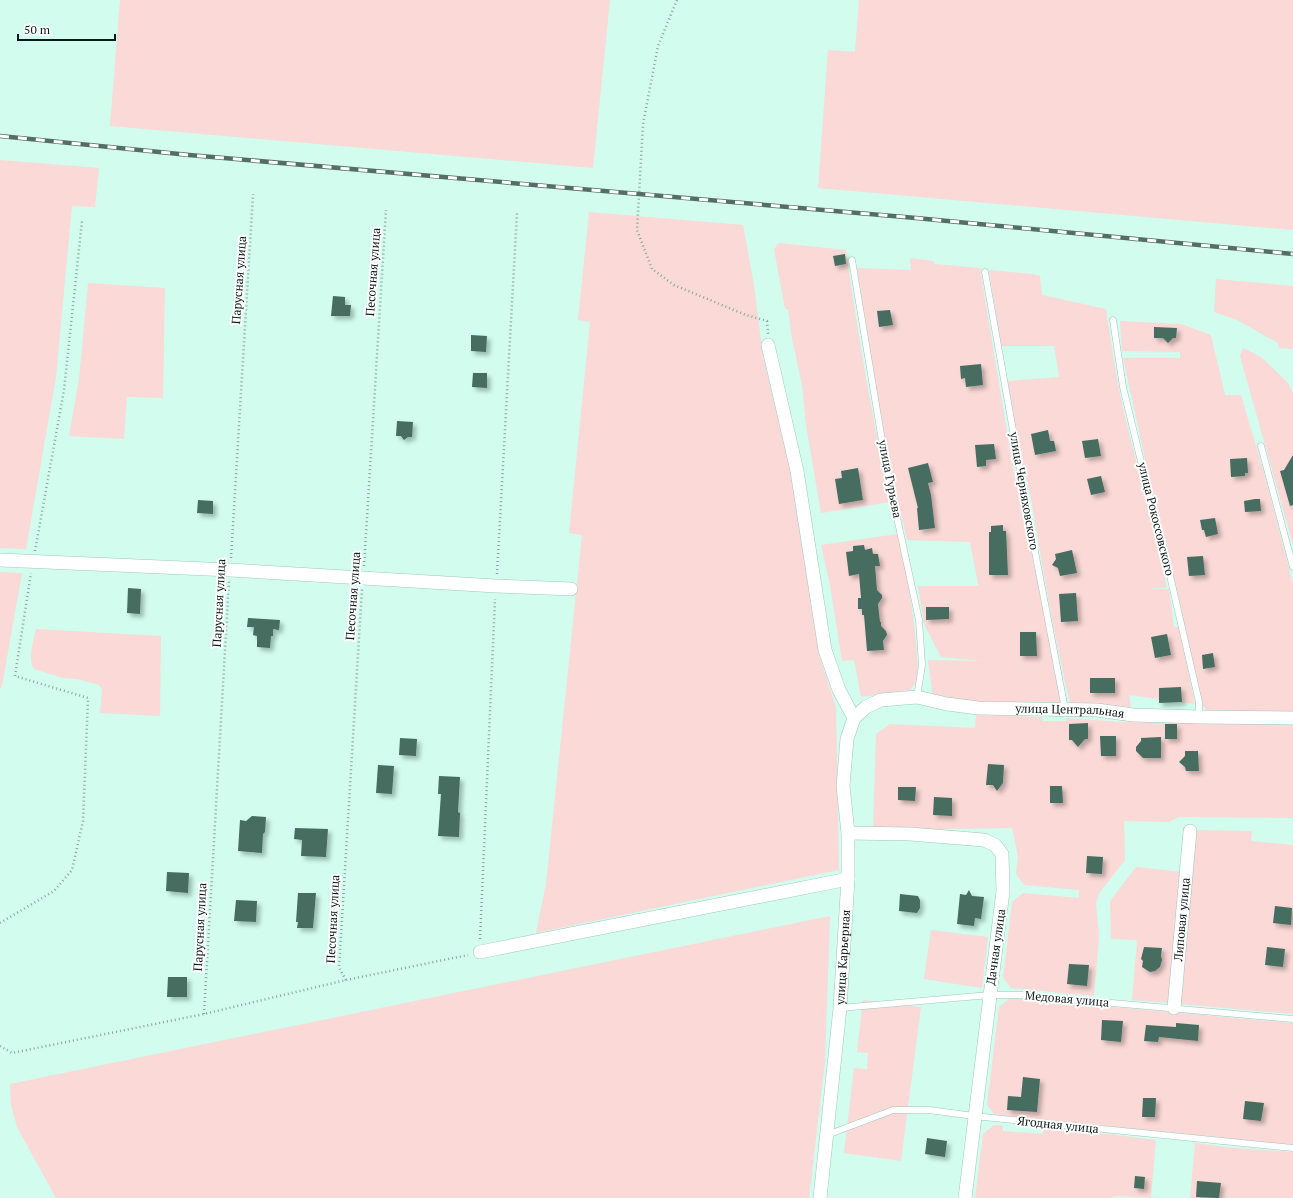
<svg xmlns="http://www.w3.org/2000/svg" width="1293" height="1198" viewBox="0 0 1293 1198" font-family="'PT Serif',serif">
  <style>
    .green { fill: #fad9d6 }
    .building { fill: #466c61; filter: url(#shadow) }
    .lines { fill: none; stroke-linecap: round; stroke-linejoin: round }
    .lane-casing { stroke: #9ec7bb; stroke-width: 7 }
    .street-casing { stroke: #9ec7bb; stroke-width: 14 }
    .path { stroke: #85a69c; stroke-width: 2.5; stroke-dasharray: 1 3; stroke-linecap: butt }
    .lane { stroke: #fff; stroke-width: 6 }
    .street { stroke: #fff; stroke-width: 13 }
    .rail-casing { stroke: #546e66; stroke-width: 4.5 }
    .rail { stroke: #fff; stroke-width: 3; stroke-dasharray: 9; stroke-linecap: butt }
    .labels { text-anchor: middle; stroke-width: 4; stroke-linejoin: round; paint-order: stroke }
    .street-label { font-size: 12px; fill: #0a1a16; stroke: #fff }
  </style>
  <defs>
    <filter id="shadow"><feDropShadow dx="3.5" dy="3.5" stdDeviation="2" flood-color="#0004"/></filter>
  </defs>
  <rect width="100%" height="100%" fill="#d1fcee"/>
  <path class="green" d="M120 0H610L593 168 110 126Z
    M859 0H1293V230L818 188 828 50 855 52Z
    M0 160 99 168 95 207 72 206 56 377 26 549 0 548Z
    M589 212 743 225 754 285 763 357 790 469 819 655 836 707 839 870 536 933 546 884 582 535 569 533 590 322 578 320Z
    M779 243 846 250C858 335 872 419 891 502L821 513 806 425 802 385 793 344 788 309H785L774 249Z
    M910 258 933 261 935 264 980 268 1013 468 1038 583 1061 703 974 701 933 698 928 660 983 661 941 657 924 624 918 586H978V584L970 542 907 540 888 459 868 338H867L857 268 911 270Z
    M989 270 1032 274 1040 276 1042 295 1106 309C1112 349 1118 390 1128 429 1141 482 1157 534 1167 588L1145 589H1169L1174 627H1179L1195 704 1129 695 1131 707 1070 703C1054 637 1043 570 1032 504 1024 463 1013 422 1007 381L1059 377 1054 346H1001Z
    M1216 279 1293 286V349L1279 348 1278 343 1237 320 1214 312Z
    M88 283 165 288 163 398 127 397 124 439 69 436 79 379Z
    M1120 321 1181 324 1211 335 1225 395H1241L1266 480 1293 584V712L1207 711 1203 706 1184 628 1167 546 1148 473 1123 358H1180V352L1122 351Z
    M1243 348 1261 357 1288 383 1293 394V545L1240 356Z
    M898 534C909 582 917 630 918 680L910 690 861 697 854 660 842 661 830 585 821 545Z
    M0 572 22 573 2 686 0 689Z
    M36 629 161 636 160 716 100 713 102 690 99 685 77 679 63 678 34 669C27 659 34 640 36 629Z
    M976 715 1042 717 1043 721H1066V718L1121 722 1293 724V818L1179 817 1169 822 1124 821 1125 860 1100 892 1096 902 1099 938 1094 996 1011 988 1003 978 1012 902 1023 893 1079 898V890L1024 885 1016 874 1018 857 1012 828 873 830 876 734 890 724 975 728Z
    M1195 830 1252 831 1251 841 1293 845V1014L1179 1004Z
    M1136 867 1182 872 1170 1003 1132 1000 1137 940 1111 939 1110 901Z
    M830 916 825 1062 809 1198H56L17 1127 11 1105 10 1084Z
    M931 930 988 937 982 988 924 979Z
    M1010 998 1293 1023V1145L995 1115 987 1105 999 1007Z
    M863 1000 921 1007 901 1161 844 1153 854 1068 867 1069 868 1053 857 1052Z
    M994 1125 1003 1126V1131L1043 1134 1044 1129 1082 1131 1156 1140 1151 1197 1155 1198 1114 1196 1113 1198H975L983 1134Z
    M1195 1143 1233 1148 1293 1152V1198H1190Z"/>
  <path class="building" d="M845 254 846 264 835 266 833 256Z
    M333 296 345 297V305H351L350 316H331Z
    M890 310 893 325 879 327 877 311Z
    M1154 327 1177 328 1176 338H1173L1168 343 1163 338H1154Z
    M471 335 487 336 486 352 471 351Z
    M981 364 983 385 966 387 965 378 961 379 960 366Z
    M473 373H487V388L472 387Z
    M397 421 413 422 412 437H408L404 440 401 436H396Z
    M1048 430 1050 441H1054L1056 451 1035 455 1031 434Z
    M1098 439 1101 456 1085 458 1082 441Z
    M994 444 996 459 986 460V466L977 467 975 445Z
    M1293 455V505L1290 506 1280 471 1284 470Z
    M1247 458 1248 473H1245V476L1231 477 1230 459Z
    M928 463 933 482 928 483 931 495 935 528 919 530 917 508H918L908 468Z
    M858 468 863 500 839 504 835 479 842 478 841 471Z
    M1101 476 1105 492 1091 495 1087 479Z
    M1255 499H1260L1261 511 1245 512 1244 501Z
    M198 500 213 501V514L197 513Z
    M1215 518 1218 534 1206 537 1204 530H1202L1200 520Z
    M1003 525V531H1006L1008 575H989V532H991V526Z
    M864 545 865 550 872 548 873 554H878L880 566H875L877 590 882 595V598L878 604 880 622H881V626L886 631 887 635 883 641 884 650 867 651 864 615H862V609H858V598H861L859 574 849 576 846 552 853 551V546Z
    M1072 550 1077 573 1060 576 1058 568 1052 565 1056 559 1055 554Z
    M1203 556 1205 575 1189 576 1187 557Z
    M128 588 141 589 140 614 127 613Z
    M1076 593 1078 621 1061 622 1059 594Z
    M926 607H949V619L926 620Z
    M248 618 280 620 279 630 273 629V636H271L270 648 257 647V636L253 635 254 627H247Z
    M1020 632H1036L1037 656H1020Z
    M1167 634 1171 655 1155 658 1151 637Z
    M1213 653 1215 667 1203 669 1202 655Z
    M1090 678H1115V693H1090Z
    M1181 687 1182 702 1159 703V688Z
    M1088 723V739H1085L1078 747 1072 740H1069V724Z
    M1165 724H1177V739H1165Z
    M1100 736H1116V756H1101Z
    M1161 737V758H1143L1136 751V747L1141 741V738Z
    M400 738 417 739 416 756 399 755Z
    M1185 751H1198L1199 771H1186L1185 767 1179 762 1185 756Z
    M988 764 1004 765 1003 783 997 791 993 785H986Z
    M378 765 394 766 392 794 376 793Z
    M439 776 460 777 458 812 460 813 459 837 438 836 441 794H438Z
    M1050 786H1062L1063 803H1050Z
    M898 787H916L915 801 898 800Z
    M934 797 952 798V816L933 815Z
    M252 816 266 817 265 832 263 834 262 853 238 851 240 820 246 821Z
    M295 828 328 829 326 857 301 856 302 840 294 839Z
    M1087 856 1103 857 1102 874 1086 873Z
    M167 872 189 873 188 893 166 891Z
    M969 890 972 896 984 897 981 919 975 918 974 926 957 924 960 894 966 895Z
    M298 893H316L313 928H297L298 922H296Z
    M900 894 918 896 920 900V908L917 913 899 911Z
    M236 900 257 901 256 922 234 921Z
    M1275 906 1292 908 1291 925 1273 923Z
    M1144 947 1162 948 1161 956 1162 960 1160 967 1155 971 1150 972 1142 967 1143 961 1141 959Z
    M1267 947 1285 949 1283 967 1265 965Z
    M1069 964 1089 965 1087 986 1067 984Z
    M168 977H187V997H167Z
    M1102 1020 1123 1021 1121 1042 1101 1040Z
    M1176 1023 1199 1025 1198 1041 1159 1037 1158 1042 1144 1041 1146 1025 1176 1027Z
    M1023 1077 1040 1079 1037 1112 1007 1110 1008 1096 1021 1097Z
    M1143 1098H1156L1155 1117H1142Z
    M1245 1101 1264 1103 1261 1121 1243 1119Z
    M927 1138 947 1141 945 1157 925 1154Z
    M1135 1176 1145 1177 1144 1189 1134 1188Z
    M1197 1181 1221 1183 1219 1198 1196 1197Z"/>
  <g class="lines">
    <g class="lane-casing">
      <path id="lane" d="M852 260 887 471 919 620 922 665 917 697
        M985 272 1026 504 1065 709
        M1113 320 1123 387 1150 499 1165 554 1199 702V717
        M1261 446 1293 567
        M840 1008 990 995H1022L1293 1019
        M827 1135 893 1110H929L974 1116 1293 1148"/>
    </g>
    <g class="street-casing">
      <g id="street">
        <path d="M768 345 797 471 825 650 839 690 854 718"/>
        <path d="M0 560 230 570 496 586 571 589"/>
        <path id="s1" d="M854 718 866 707 881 700 917 697 947 704 978 708 1097 710 1133 715 1199 717 1293 718"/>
        <path d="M848 833 910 834 984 840 995 845 1002 854 1003 891 965 1198"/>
        <path d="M480 952 848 879"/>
        <path id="s2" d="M1174 1008 1190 831"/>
        <path id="s3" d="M820 1198 840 1008 848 879V833L843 786 847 739 854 718"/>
      </g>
    </g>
    <path class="path" d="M677 0 658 46 643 124 637 230 652 269 674 285 746 315 767 321 768 334
      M35 551 64 390 82 221
      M231 558 253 194
      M364 566 386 210
      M497 574 517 213
      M0 923 54 891 72 870 83 821 88 698 15 676 31 573
      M480 939 495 599
      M346 980 339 968 362 589
      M204 1014 229 581
      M0 1046 12 1053 204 1014 346 980 468 955"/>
    <use href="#lane" class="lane"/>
    <use href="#street" class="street"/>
    <g class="rail-casing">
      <path id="rail" d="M0 136 189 155 916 218 1293 254"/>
    </g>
    <use href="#rail" class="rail"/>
  </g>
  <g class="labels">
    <g class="street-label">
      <text transform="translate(373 272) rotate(-86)" y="4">Песочная улица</text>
      <text transform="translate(239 280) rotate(-86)" y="4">Парусная улица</text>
      <text transform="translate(890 479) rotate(79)" y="4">улица Гурьева</text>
      <text transform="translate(1024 491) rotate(80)" y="4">улица Черняховского</text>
      <text transform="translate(1156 519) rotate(76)" y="4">улица Рокоссовского</text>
      <text transform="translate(353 596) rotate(-86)" y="4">Песочная улица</text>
      <text transform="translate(219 603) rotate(-87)" y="4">Парусная улица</text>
      <text dy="4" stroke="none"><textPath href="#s1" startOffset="223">улица Центральная</textPath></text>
      <text transform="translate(333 919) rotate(-87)" y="4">Песочная улица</text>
      <text dy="4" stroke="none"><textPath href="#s2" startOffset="89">Липовая улица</textPath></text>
      <text transform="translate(200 927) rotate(-87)" y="4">Парусная улица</text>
      <text transform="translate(996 947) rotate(-82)" y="4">Дачная улица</text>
      <text dy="4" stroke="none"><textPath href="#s3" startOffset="242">улица Карьерная</textPath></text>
      <text transform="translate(1067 999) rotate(5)" y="4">Медовая улица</text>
      <text transform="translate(1058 1125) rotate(6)" y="4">Ягодная улица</text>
    </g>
  </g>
  <path d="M18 34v6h97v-6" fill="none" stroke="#0a1a16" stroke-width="2"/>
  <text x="24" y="34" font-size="12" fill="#0a1a16" stroke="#ffffff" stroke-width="3" paint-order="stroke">50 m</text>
</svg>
